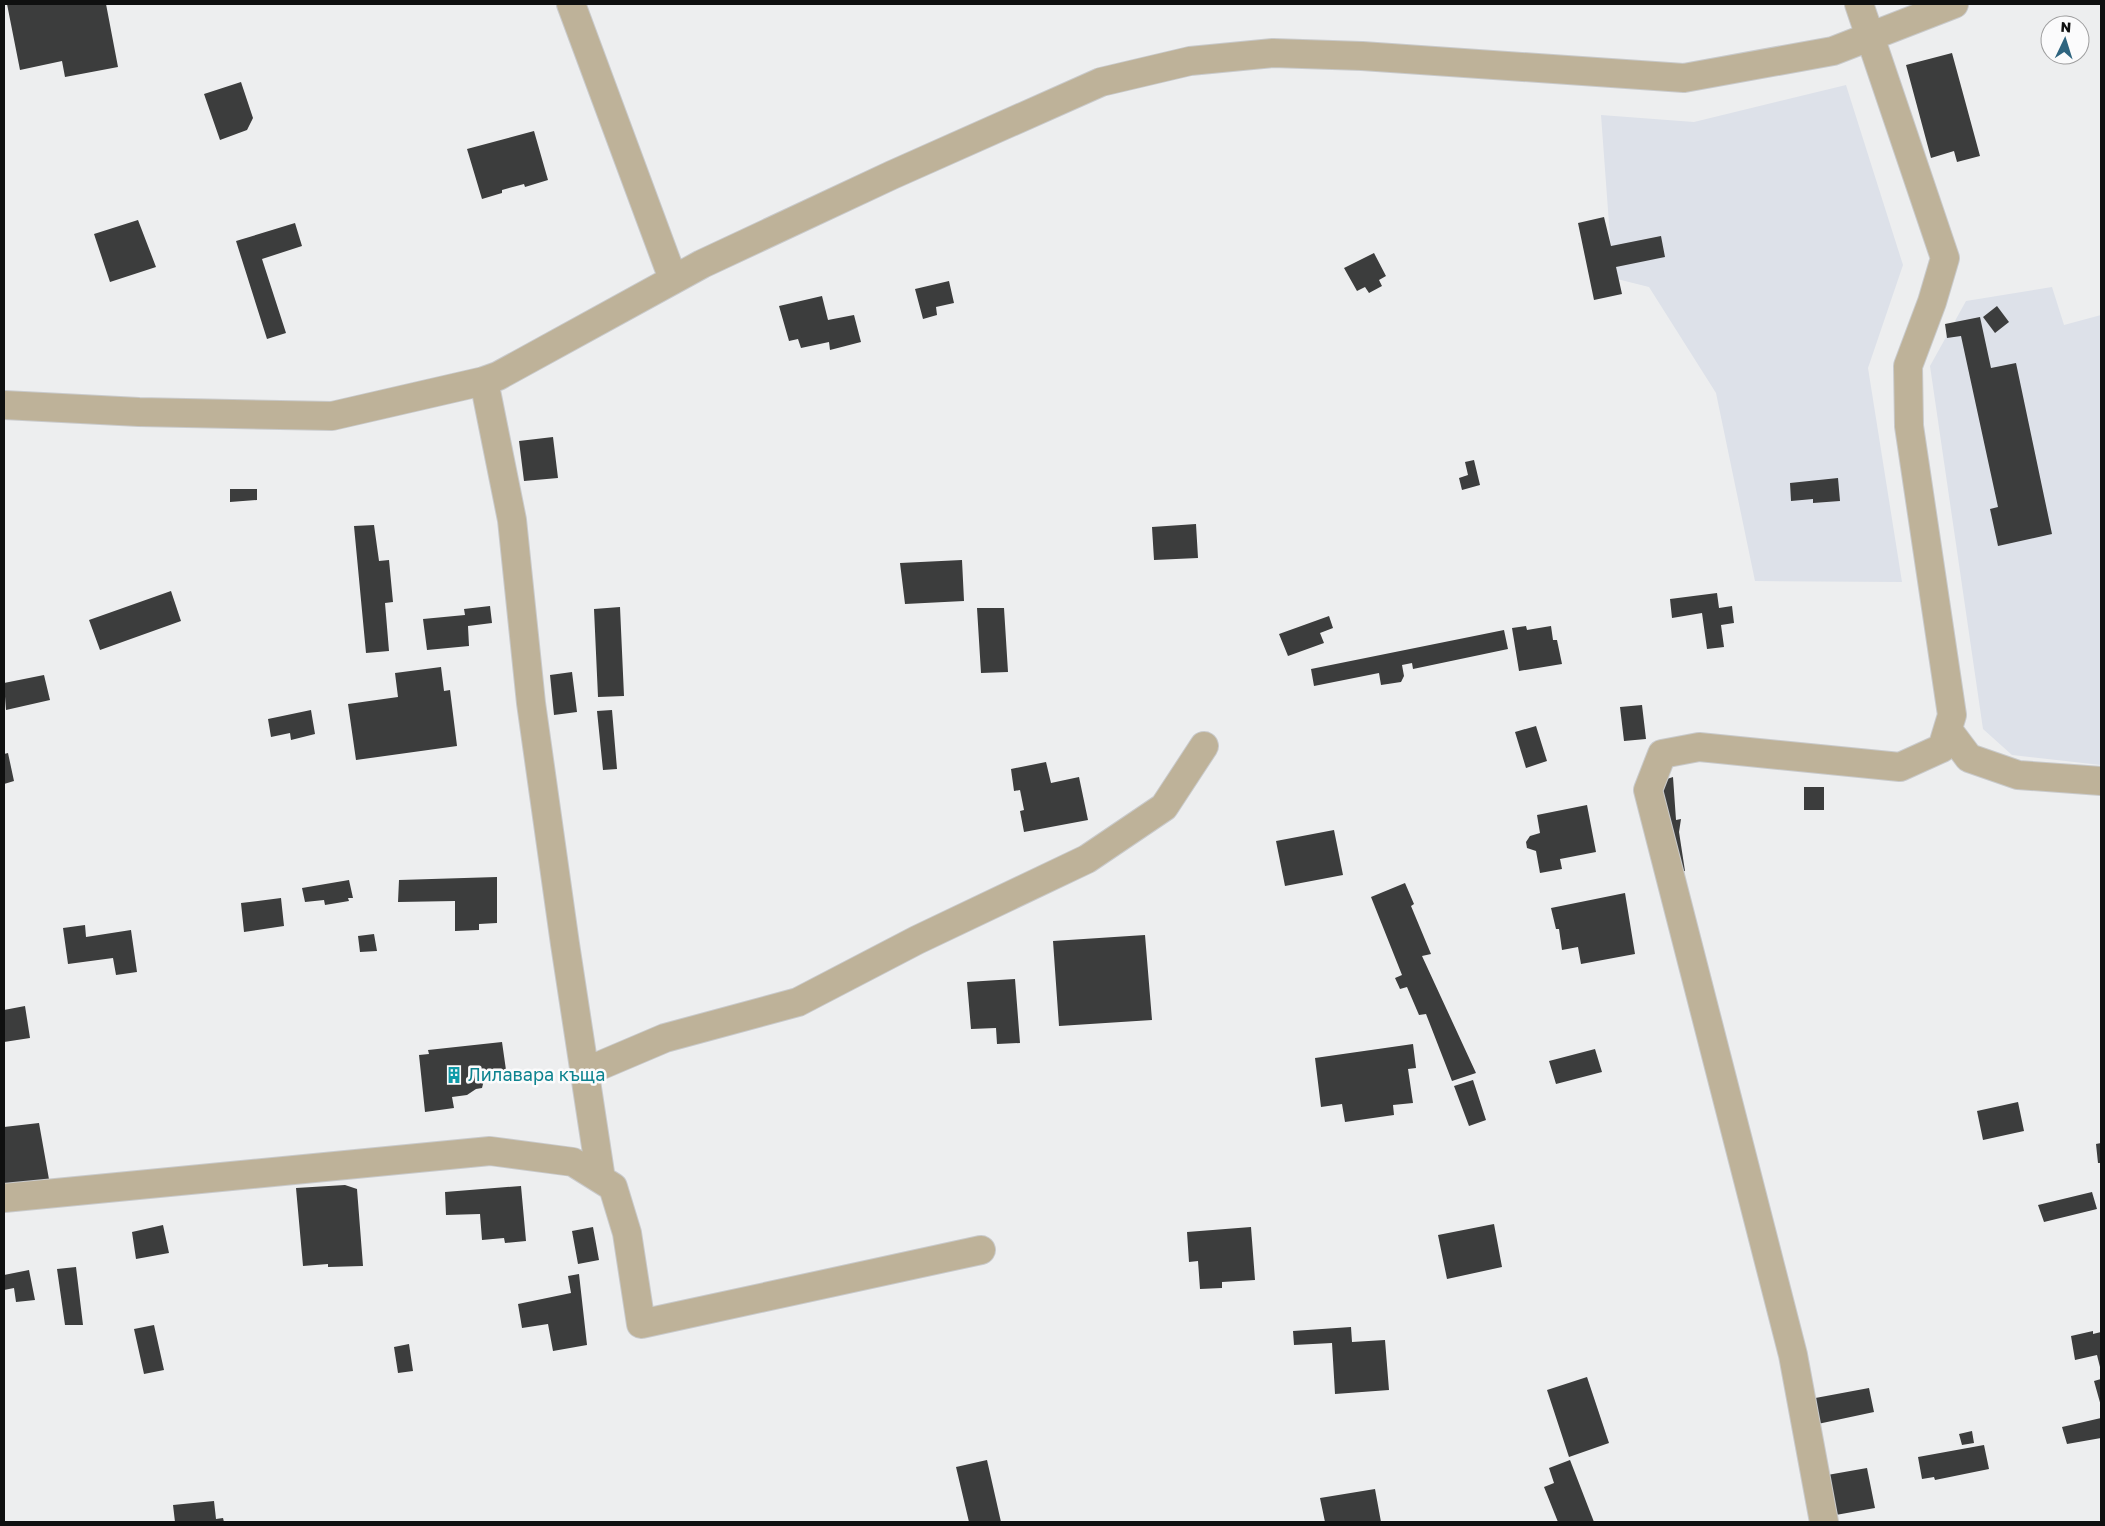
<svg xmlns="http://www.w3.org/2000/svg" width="2105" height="1526" viewBox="0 0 2105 1526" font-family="'Golos Text',sans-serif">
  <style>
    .built { fill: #dde1e9 }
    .building { fill: #3c3d3d }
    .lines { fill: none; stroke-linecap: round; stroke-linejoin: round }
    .street-casing { stroke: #c9cacb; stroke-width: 30 }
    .street { stroke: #beb299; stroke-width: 28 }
    .labels { text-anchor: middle; stroke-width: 5; stroke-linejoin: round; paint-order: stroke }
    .culture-label { font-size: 18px; fill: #0d838f; stroke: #fbfbfc; text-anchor: start }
  </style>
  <rect width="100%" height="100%" fill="#edeeef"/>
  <path class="built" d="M1846 85 1903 265 1868 368 1902 582 1755 581 1716 393 1649 287 1613 278 1601 115 1694 122Z
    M2052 287 2064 325 2101 315V765L2012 755 1983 729 1930 366 1966 301Z"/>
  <path class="building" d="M7 4H106L118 67 65 77 62 61 20 70Z
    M1952 53 1980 156 1957 162 1954 151 1931 158 1906 65Z
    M241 82 253 118 247 130 220 140 204 94Z
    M534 131 548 180 525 187 524 184 502 190V193L482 199 467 149Z
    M1604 217 1611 246 1661 236 1665 257 1616 267 1622 294 1594 300 1578 223Z
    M138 220 156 267 110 282 94 234Z
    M295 223 302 246 262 259 286 333 267 339 236 241Z
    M1374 253 1386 276 1379 280 1382 286 1369 293 1365 287 1357 291 1344 268Z
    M949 281 954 303 936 307 937 315 923 319 915 289Z
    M822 296 828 320 854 315 861 342 830 350 829 342 801 348 798 339 789 341 779 306Z
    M1997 306 2009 322 1995 333 1983 317Z
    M1980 317 1991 368 2016 363 2052 534 1998 546 1990 509 1998 507 1961 336 1947 338 1945 324Z
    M553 437 558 478 524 481 519 441Z
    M1474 460 1480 485 1462 490 1459 478 1468 475 1465 462Z
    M1838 478 1840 501 1813 503V499L1791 501 1790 483Z
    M230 489H257V500L230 502Z
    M1196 524 1198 558 1154 560 1152 527Z
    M374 525 379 561 389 560 393 602 385 603 389 651 366 653 354 526Z
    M962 560 964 601 905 604 900 563Z
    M171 591 181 621 100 650 89 620Z
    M1717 593 1719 608 1732 606 1734 623 1721 625 1724 647 1707 649 1702 613 1672 618 1670 599Z
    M490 606 492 623 468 626 469 646 427 650 423 619 465 615 464 609Z
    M620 607 624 696 598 697 594 609Z
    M977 608H1004L1008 672 981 673Z
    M1329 616 1333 628 1320 633 1324 643 1288 656 1279 634Z
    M1526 626 1527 630 1551 626 1553 640H1557L1562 664 1519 671 1512 628Z
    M1504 630 1508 649 1413 669 1412 663 1402 665 1404 676 1401 682 1381 685 1379 673 1314 686 1311 669Z
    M441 667 444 691 450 690 457 746 356 760 348 704 398 697 395 673Z
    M572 672 577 712 554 715 550 675Z
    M44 675 50 700 6 710 4 683Z
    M1642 705 1646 739 1624 741 1620 707Z
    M311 710 315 734 291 740 290 733 271 737 268 719Z
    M612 710 617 769 603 770 597 711Z
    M1536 726 1547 761 1526 768 1515 732Z
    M8 753 14 781 4 784V754Z
    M1046 762 1051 783 1079 777 1088 820 1024 832 1020 811 1024 810 1020 790 1014 791 1011 769Z
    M1673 777 1676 820 1681 819 1679 832 1685 871 1667 873 1660 791 1667 779Z
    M1804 787H1824V810H1804Z
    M1587 805 1596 852 1560 859 1562 869 1540 873 1536 851 1527 848 1526 842 1530 836 1540 833 1537 815Z
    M1334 830 1343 875 1285 886 1276 841Z
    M497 877V923L479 924V930L455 931V901L398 902 399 880Z
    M349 880 353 898H348L349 901 325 905 324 900 305 902 302 888Z
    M1405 883 1414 904 1411 906 1431 954 1422 956 1476 1073 1452 1081 1426 1014 1419 1015 1407 987 1400 989 1395 978 1402 975 1371 897Z
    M1625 893 1635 954 1581 964 1578 947 1562 950 1559 929H1556L1551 908Z
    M281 898 284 926 244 932 241 903Z
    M85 925 86 937 131 930 137 972 116 975 113 958 68 964 63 928Z
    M374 934 377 951 360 952 358 936Z
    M1145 935 1152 1020 1059 1026 1053 941Z
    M1015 979 1020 1043 997 1044 996 1028 971 1029 967 982Z
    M25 1006 30 1038 4 1042V1010Z
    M502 1042 506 1070 486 1072 482 1088 476 1089 467 1095 452 1097 454 1108 425 1112 419 1055 429 1054 428 1050Z
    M1413 1044 1416 1068 1408 1069 1413 1103 1393 1105 1394 1115 1345 1122 1342 1104 1321 1107 1315 1058Z
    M1595 1049 1602 1072 1556 1084 1549 1061Z
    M1473 1080 1486 1120 1469 1126 1454 1086Z
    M2018 1102 2024 1131 1983 1140 1977 1111Z
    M39 1123 50 1185 4 1192V1127Z
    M2101 1143V1163H2098L2096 1144Z
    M345 1185 357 1189 363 1266 328 1267V1264L303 1266 296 1188Z
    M521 1186 526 1241 505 1243 504 1238 482 1240 480 1214 446 1215 445 1192Z
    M2092 1192 2097 1209 2044 1222 2038 1205Z
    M1494 1224 1502 1267 1447 1279 1438 1235Z
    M163 1225 169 1253 136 1259 132 1232Z
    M593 1227 599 1260 578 1264 572 1231Z
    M1251 1227 1255 1280 1222 1282V1288L1200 1289 1198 1261 1189 1262 1187 1232Z
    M76 1267 83 1325H65L57 1269Z
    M29 1270 35 1300 16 1302 14 1288 4 1290V1275Z
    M579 1274 587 1345 553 1351 548 1324 522 1328 518 1304 571 1293 568 1276Z
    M154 1325 164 1370 144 1374 134 1329Z
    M1351 1327 1352 1342 1385 1340 1389 1390 1335 1394 1332 1343 1294 1345 1293 1331Z
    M2093 1331V1334L2101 1332V1371L2097 1355 2075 1360 2071 1336Z
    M409 1344 413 1371 398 1373 394 1347Z
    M1587 1377 1609 1443 1569 1457 1547 1390Z
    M2101 1379V1406L2094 1381Z
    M1869 1388 1874 1412 1813 1425 1810 1399Z
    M2101 1418V1438L2067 1444 2062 1427Z
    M1972 1431 1974 1443 1962 1445 1959 1434Z
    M1984 1445 1989 1469 1935 1480 1934 1477 1922 1479 1918 1457Z
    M987 1460 1001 1522H969L956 1467Z
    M1570 1460 1594 1522H1558L1544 1487 1554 1483 1549 1468Z
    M1867 1468 1875 1508 1830 1516 1816 1477Z
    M1375 1489 1381 1522H1325L1320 1498Z
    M214 1501 216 1519 223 1518 224 1522H175L173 1505Z"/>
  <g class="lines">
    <g class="street-casing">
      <path id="street" d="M571 4 673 279
        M484 381 512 520 531 703 565 944 601 1179
        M4 405 139 412 332 416 484 381 498 376 702 264 892 175 1101 82 1190 61 1273 53 1362 56 1684 78 1833 51 1954 4
        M1948 730 1969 758 2018 775 2101 781
        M585 1072 665 1038 798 1002 917 940 1087 859 1164 807 1204 746
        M4 1198 490 1151 573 1162 613 1187 627 1233 641 1324 981 1250
        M1824 1522 1793 1355 1648 790 1662 754 1699 747 1900 767 1942 748 1952 715 1909 426 1908 366 1932 302 1945 258 1859 4"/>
    </g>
    <use href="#street" class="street"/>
  </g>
  <defs>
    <g id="building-bare" transform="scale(1.35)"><path d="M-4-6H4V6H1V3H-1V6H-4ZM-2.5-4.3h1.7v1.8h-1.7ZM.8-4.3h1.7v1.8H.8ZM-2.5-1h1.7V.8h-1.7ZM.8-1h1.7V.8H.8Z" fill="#0f9aa8" stroke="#fbfbfc" stroke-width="2.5" paint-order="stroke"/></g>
  </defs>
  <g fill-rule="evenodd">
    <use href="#building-bare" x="454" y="1075"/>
  </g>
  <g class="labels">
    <g class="culture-label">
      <text x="468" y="1081">Лилавара къща</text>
    </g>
  </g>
  <rect width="2105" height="1526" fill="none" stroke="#0f1010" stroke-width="10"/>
  <g transform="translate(2065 40) rotate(4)"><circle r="24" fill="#fbfbfc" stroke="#9d9d9e"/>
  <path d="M0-4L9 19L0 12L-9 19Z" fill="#2e647f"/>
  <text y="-8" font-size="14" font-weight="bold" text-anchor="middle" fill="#0f1010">N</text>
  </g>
</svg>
